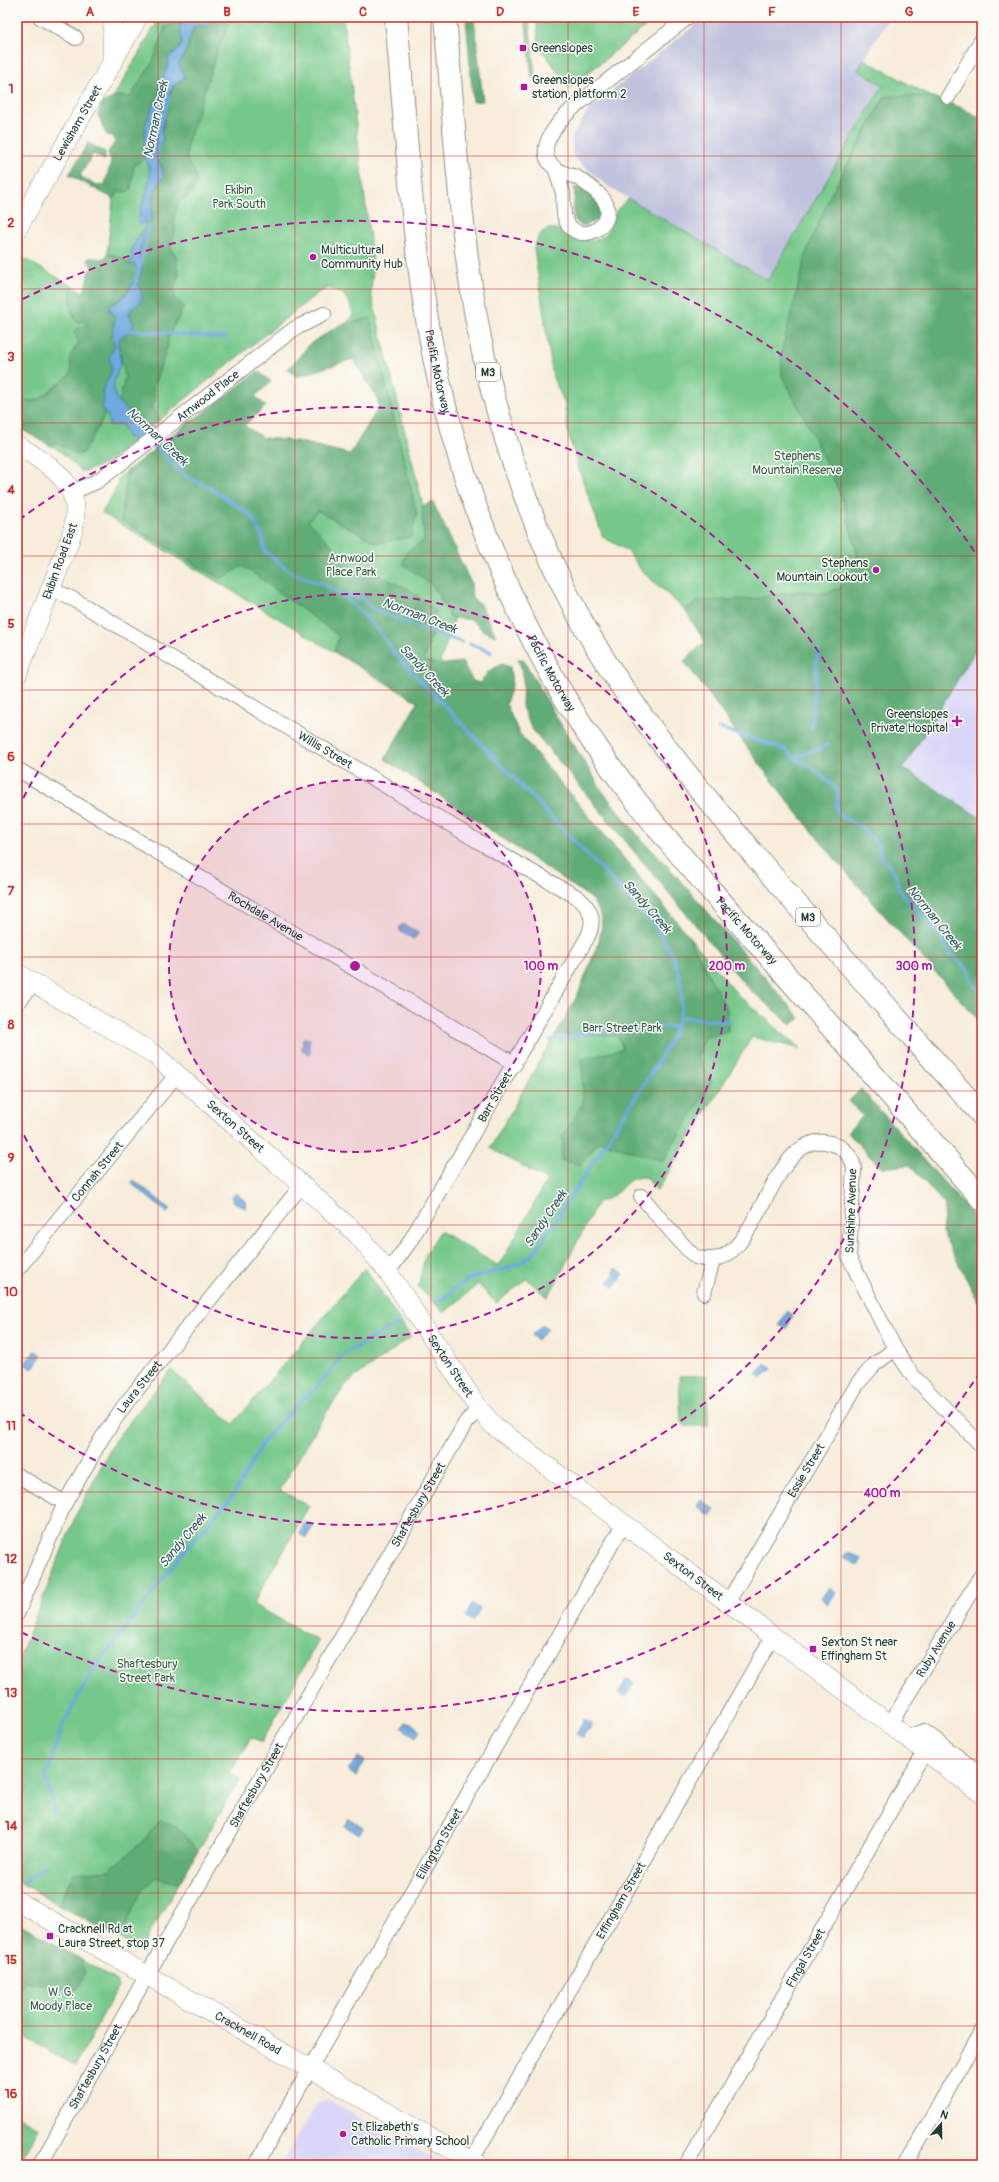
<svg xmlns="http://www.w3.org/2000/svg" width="999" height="2182" viewBox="0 0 999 2182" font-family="Pangolin,sans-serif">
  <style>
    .built { fill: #d9d7f8 }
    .industrial { fill: #c0c2dd }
    .green { fill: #76c88a; stroke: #4a825f }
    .forest { fill: #60ac76; stroke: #407455 }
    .water { fill: #6ea9df; stroke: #46738a }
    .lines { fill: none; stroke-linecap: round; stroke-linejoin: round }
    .stream { stroke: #6ea9df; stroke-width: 3.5 }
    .street-casing { stroke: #8c9487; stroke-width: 16 }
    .secondary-casing { stroke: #8c9487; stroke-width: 20 }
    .highway-casing { stroke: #8c9487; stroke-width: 24 }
    .street { stroke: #fff; stroke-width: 14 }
    .secondary { stroke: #fff; stroke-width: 19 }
    .highway { stroke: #fff; stroke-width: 22 }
    .grid { fill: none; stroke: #d62828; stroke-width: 1; stroke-opacity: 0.55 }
    .ring { fill: none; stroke: #b5179e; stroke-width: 2; stroke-dasharray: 7 5 }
    .poi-dot { fill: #b5179e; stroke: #fdfcf7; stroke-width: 1.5 }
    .labels { text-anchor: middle; stroke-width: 3; stroke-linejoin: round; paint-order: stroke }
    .shield { fill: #fdfcf7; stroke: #62766e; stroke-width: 1 }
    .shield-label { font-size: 11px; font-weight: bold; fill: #1f3d34 }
    .poi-label { font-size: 12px; fill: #1f3d34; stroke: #fdfcf7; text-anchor: start }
    .street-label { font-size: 12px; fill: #1f3d34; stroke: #fdfcf7 }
    .park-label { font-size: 12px; fill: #35604a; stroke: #fdfcf7 }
    .water-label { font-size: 13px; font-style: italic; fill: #375d67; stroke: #fdfcf7 }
    .centre { fill: #b5179e; stroke: #fdfcf7; stroke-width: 2 }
    .ring-label { font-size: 12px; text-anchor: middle; font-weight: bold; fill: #b5179e; stroke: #fdfcf7; stroke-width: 3; stroke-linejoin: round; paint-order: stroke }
    .neatline { fill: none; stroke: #d62828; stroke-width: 1.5 }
    .grid-label { font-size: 13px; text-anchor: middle; font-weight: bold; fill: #d62828 }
  </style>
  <rect width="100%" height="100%" fill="#fdfcf7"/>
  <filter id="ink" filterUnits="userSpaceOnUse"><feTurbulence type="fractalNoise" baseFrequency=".025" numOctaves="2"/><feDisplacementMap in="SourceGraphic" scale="8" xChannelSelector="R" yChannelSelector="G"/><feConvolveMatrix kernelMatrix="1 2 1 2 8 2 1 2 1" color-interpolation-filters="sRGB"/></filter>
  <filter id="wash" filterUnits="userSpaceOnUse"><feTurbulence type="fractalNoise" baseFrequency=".012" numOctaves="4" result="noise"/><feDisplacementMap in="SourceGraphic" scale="16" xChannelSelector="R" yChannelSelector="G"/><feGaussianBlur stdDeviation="0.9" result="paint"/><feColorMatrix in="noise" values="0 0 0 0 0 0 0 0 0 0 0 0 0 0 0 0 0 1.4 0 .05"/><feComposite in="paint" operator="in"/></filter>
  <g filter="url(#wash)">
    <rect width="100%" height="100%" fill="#f8ecda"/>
    <path class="built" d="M982 640V819L903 768Z
      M17 863 25 868 17 882Z
      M326 2099 442 2164V2165H280L317 2103Z"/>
    <path class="industrial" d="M705 17H889L858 70 883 84 768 280 609 187 573 157 571 138 589 109Z"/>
    <path class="green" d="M160 17H343L373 265 371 294 436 558 459 605 440 662 487 695 738 995 801 1049 752 1037 657 1191 646 1177C625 1177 627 1186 612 1196 608 1199 602 1201 598 1202L553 1288 547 1297 527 1279 496 1303 478 1284 444 1313 418 1287 425 1256 440 1231 499 1266 547 1180 490 1148 577 997 599 941 602 924 599 911 591 898 385 759 418 702 102 513 118 485 117 479 190 421 214 407 264 438 296 441 355 480 385 430 365 349 344 325 353 316C350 300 346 293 329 288L318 293C246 349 176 407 105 464L86 471H81L59 450 17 427V267L23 258 83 292 106 264 121 128 102 117Z
      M546 17H657L570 88 539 46 536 18Z
      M864 59 930 96 962 108 982 119V640L903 768 982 819V1024C921 955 857 888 800 816 759 766 723 712 684 661L705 642 685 610 641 570 628 551 603 537 577 464 568 433 564 401 553 378 534 248C547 204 576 250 599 239 611 233 612 219 617 210 620 206 625 202 629 199L768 280 883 85 858 70Z
      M365 1268 411 1337 347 1383 320 1422 280 1490 309 1506 253 1604 318 1641 262 1742 251 1737 230 1773 240 1779 140 1950 17 1881V1663L76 1515 115 1440 171 1370 233 1424Z
      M707 1375 708 1426H685L681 1422 679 1376Z
      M17 1922 116 1980 118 1987 75 2066 17 2033Z
      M17 2116 39 2129 18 2165H17Z"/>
    <path class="forest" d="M210 17H233L220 43 187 145V162C202 175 198 194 179 201L174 217 175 233 171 242 172 251 177 257V267L179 274 174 288 175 298 184 307 168 337V345L153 388 155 401 151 406 160 420 144 433 135 425 133 418 126 409 119 403 125 376 118 344 120 338 131 330 133 322 129 313 132 308 141 302V292L138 285 142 270 139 257 140 249 151 219 153 194 163 176V170L155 154 163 138 161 133C168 115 163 90 184 79L179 64 187 48 193 28 199 24 207 26 211 20Z
      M466 17H474L483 101 473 102Z
      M525 17H529L535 78H532Z
      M606 17H632L629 24Z
      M180 23 182 43 178 50 169 56 168 65 160 85 159 97 153 105 145 126 144 158 134 166 131 189 127 192 119 191 114 199 69 175 88 143 105 152V160L93 154 80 176 98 186 105 184 111 162 108 152 115 142 113 137 106 134 98 115 102 103 117 96 130 97 154 60 165 27 170 25Z
      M885 96H930L962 108 982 119V640L903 768 982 819V1024C921 955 857 888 800 816 759 766 723 712 684 661L705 642 685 610 699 601 752 599 800 591 825 593 839 589 859 561 844 503 810 429 782 376 781 354 807 251 830 196Z
      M574 188H584L595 199 601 209 600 219 583 226C566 220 577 201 574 188Z
      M109 254 122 258 130 265 135 264 138 271C135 283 125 299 113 303L109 310 115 316 112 336 115 345 109 356 112 368 110 375 102 391C104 400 101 406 105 415L83 453 76 455C68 448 59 442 49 445L17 427V396L29 401 38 400 69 376 71 371 70 356 79 342 74 333 76 329 88 325 84 322H77C69 313 70 297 72 286L83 292C89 283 85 275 92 267L88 261 89 258C97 257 102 262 109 254Z
      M370 318 417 514 411 537 377 543 318 511 308 521 338 551 365 566 374 574 409 589 436 612 431 638 424 660 438 665 462 662 473 681 480 683 489 671 502 664 510 667 512 685 506 704 519 733 688 935 727 1010 728 1031 705 1038 697 1057 712 1081 663 1161 599 1141 581 1165 561 1160 563 1136 583 1103 582 1059 623 1049 618 1036 556 1034C570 1010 603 951 602 923 601 913 596 906 591 898L385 759 418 702 334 652 339 636 243 566 220 579 121 520 127 471C170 437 215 405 258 371L271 382 255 396 266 406 244 426 264 438 296 441 350 454 379 407V401L353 359 296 377 288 369 311 343 340 325Z
      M433 502 471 583 472 599 480 604 496 636 482 630 472 620 450 617 433 586 403 564 406 552 424 541 422 506Z
      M518 659H523L557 718 603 792 641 839 673 872 800 1018 791 1025 748 988 532 729 522 707 523 674Z
      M861 1089 982 1225V1309L942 1232 945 1205 910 1165 881 1168 847 1132 863 1116 849 1101Z
      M160 1821 177 1826 198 1851 179 1883 157 1878 142 1889 120 1939 59 1905 73 1873 109 1870 141 1843Z
      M17 1922 81 1960 85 1973 77 1990 24 1981 17 1993Z"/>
    <path class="water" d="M186 17H210L211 23 207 26 199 25 193 28 187 48 179 64 185 77C182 80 178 81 175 84 163 98 166 118 161 133L163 138 155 154 163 170V176L153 194 151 219 140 249 139 257 142 270 138 285 142 292 141 302 132 308 129 313 133 322V328L120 338 118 344 121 363 114 381V393L119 403 131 414 135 425 144 433 133 441 132 437 128 438 122 425H109L108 415H105L102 408 104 398 102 391 110 375 112 368 109 356 115 345 112 336 115 317 109 308C112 302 114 304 119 301 126 297 136 279 138 271L135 264 130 265V261L133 258C127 246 142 236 146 226V221L139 225 138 222C139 202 159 176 144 158L145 126 153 105 159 97 161 83 168 65 169 56 178 50 182 43 180 26Z
      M402 924 419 932 414 939 401 932 399 928Z
      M303 1038 310 1039 309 1045 311 1051 309 1054 302 1050Z
      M134 1180 170 1209 167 1213 131 1183Z
      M236 1193 246 1202 245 1208 234 1202 232 1196Z
      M614 1269H618L624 1274 614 1288 608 1282 614 1274Z
      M787 1311 793 1315 786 1329 779 1325Z
      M543 1324 548 1329 537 1340 532 1335Z
      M35 1351 42 1355 32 1369 24 1364Z
      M765 1363 772 1369 761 1378 756 1374Z
      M701 1500 715 1510 710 1516 697 1506Z
      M305 1522 314 1525 306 1538 299 1533Z
      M849 1552 862 1559 858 1566 843 1557 846 1553 848 1554Z
      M829 1588 836 1593 828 1604 821 1598Z
      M472 1604 480 1609 473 1621 465 1617Z
      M627 1679 634 1683 626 1697 619 1693Z
      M584 1719 591 1723 590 1729 587 1730 582 1738 576 1734Z
      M406 1722 414 1725 420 1731 416 1737 402 1728Z
      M358 1757 365 1761 356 1776 349 1772V1769Z
      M349 1819 363 1828 359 1835 345 1826Z"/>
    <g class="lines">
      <path class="stream" d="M163 117 169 96
        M156 165 159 141
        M135 281 143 255 148 226
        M126 330 225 338
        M152 444 186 476 210 488 251 515 263 538 264 551C275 558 286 571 298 575 314 582 328 584 342 596L351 595 363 599 370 607 391 616 421 629 462 642
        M342 596C365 615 378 626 393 652L652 922C674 952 689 984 678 1022 674 1033 667 1045 662 1056L535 1252C516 1271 496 1269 472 1278 459 1283 449 1296 436 1302
        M470 644 491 652
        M719 728 785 749 794 758 809 765 838 790 836 805 840 816 861 827 878 845 880 854 895 873 899 890 939 934 950 953 969 971 970 980 982 995
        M812 728 818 650
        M794 758 828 745
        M679 1017 730 1022
        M551 1040 593 1033 676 1026
        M55 1812 46 1777 62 1727 90 1675 181 1555 235 1493 263 1442 297 1404 314 1390 343 1355 391 1327 400 1325
        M25 1882 45 1866"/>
    </g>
  </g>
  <g filter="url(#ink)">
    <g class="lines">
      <g class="street-casing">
        <g id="street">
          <path d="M40 17 76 38"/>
          <path d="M948 97 982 39"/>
          <path d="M556 170C558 178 561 186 563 193 564 202 562 212 566 221 579 248 620 225 604 200 598 192 585 182 576 177 570 175 561 173 556 169 531 151 558 122 573 108L688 17"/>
          <path id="s1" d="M72 492 96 482 111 471 294 329 324 314"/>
          <path id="s2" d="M50 589 73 599 486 846 577 897C591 908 596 921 587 938L409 1243 388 1272"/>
          <path id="s3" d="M17 769 515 1064"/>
          <path d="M17 1004 34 983"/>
          <path d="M641 1196C649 1205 689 1254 696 1257 700 1259 707 1259 711 1259 761 1261 774 1115 838 1146 846 1150 853 1159 854 1168L849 1257 895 1349 913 1376 982 1446"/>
          <path id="s4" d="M17 1270 177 1074"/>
          <path d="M704 1293 713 1260"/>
          <path d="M17 1475 65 1503"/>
          <path id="s5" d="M728 1602 858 1383 875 1364 895 1349"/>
          <path id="s6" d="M17 1614 65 1503 102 1438 124 1406 302 1185"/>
          <path id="s7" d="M890 1724 982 1574"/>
          <path d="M907 1737 924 1731 982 1775"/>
          <path id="s8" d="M40 2165 147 1975 466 1422 479 1409"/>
          <path id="s9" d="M256 2165 317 2056 624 1523"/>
          <path id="s10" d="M469 2165 773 1636"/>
          <path id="s11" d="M686 2165 925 1751"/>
          <path d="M905 2165 982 2030"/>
        </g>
      </g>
      <g class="secondary-casing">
        <g id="secondary">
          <path d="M112 60 113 17"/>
          <path id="s12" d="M17 229 138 17"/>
          <path d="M17 445C58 470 89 488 69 542L17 675"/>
          <path id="s13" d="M17 973 154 1054 357 1234 388 1272 479 1409 494 1426 982 1794"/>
          <path id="s14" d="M17 1901 479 2165"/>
        </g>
      </g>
      <g class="highway-casing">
        <g id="highway">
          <path id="s15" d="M396 17C408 148 413 282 446 410 471 507 509 601 559 688 614 783 688 865 761 947 835 1031 908 1115 982 1199"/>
          <path d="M445 17C456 140 461 275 493 394 514 473 543 552 583 624 635 717 704 796 773 877 842 957 912 1036 982 1115"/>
        </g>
      </g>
      <use href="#street" class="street"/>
      <use href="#secondary" class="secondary"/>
      <use href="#highway" class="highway"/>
    </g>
  </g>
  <path class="grid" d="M158 17V2165M295 17V2165M431 17V2165M568 17V2165M704 17V2165M841 17V2165M17 156H982M17 289H982M17 423H982M17 556H982M17 690H982M17 824H982M17 957H982M17 1091H982M17 1225H982M17 1358H982M17 1492H982M17 1626H982M17 1759H982M17 1893H982M17 2026H982"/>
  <circle cx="355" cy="966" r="186" fill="#b5179e" fill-opacity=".12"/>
  <g class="ring">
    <circle cx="355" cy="966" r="186"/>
    <path d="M18 809A372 372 0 1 1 18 1123"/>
    <path d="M19 520A559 559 0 1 1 19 1412"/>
    <path d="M980 1372A745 745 0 0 1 23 1633M23 299A745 745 0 0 1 980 560"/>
  </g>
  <g class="poi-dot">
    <rect x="519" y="44" width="8" height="8" rx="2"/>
    <rect x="520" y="83" width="8" height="8" rx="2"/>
    <circle cx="313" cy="257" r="4"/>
    <circle cx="876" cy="570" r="4"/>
    <path d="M955 715h4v4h4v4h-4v4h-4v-4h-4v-4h4z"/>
    <rect x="809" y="1645" width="8" height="8" rx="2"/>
    <rect x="46" y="1932" width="8" height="8" rx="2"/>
    <circle cx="343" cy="2134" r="4"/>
  </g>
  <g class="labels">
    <g class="shield">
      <rect x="476" y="363" width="24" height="18" rx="3"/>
      <rect x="796" y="908" width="24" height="18" rx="3"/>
    </g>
    <g class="shield-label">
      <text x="488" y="376">M3</text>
      <text x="808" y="921">M3</text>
    </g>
    <g class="poi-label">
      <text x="531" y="52">Greenslopes</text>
      <text x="532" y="84">Greenslopes<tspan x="532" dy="14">station, platform 2</tspan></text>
      <text x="321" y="254">Multicultural<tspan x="321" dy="14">Community Hub</tspan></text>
      <text x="868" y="567" text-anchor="end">Stephens<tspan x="868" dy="14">Mountain Lookout</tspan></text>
      <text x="948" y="718" text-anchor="end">Greenslopes<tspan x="948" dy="14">Private Hospital</tspan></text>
      <text x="821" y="1646">Sexton St near<tspan x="821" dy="14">Effingham St</tspan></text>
      <text x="58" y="1933">Cracknell Rd at<tspan x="58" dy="14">Laura Street, stop 37</tspan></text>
      <text x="351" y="2131">St Elizabeth's<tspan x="351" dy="14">Catholic Primary School</tspan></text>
    </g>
    <g class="street-label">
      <text dy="4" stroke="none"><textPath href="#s12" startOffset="122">Lewisham Street</textPath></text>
      <text dy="4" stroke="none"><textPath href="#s15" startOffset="357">Pacific Motorway</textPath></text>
      <text dy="4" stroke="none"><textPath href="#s1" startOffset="167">Arnwood Place</textPath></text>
      <text transform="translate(60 561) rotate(-70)" y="4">Ekibin Road East</text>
      <text dy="4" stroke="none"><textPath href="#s15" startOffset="681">Pacific Motorway</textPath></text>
      <text dy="4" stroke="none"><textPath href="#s2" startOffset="319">Willis Street</textPath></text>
      <text dy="4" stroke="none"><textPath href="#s3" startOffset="289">Rochdale Avenue</textPath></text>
      <text dy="4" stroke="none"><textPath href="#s15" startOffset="1005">Pacific Motorway</textPath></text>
      <text transform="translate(495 1097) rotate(-60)" y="4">Barr Street</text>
      <text dy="4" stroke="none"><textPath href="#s13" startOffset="268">Sexton Street</textPath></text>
      <text dy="4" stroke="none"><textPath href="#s4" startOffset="127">Connah Street</textPath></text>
      <text transform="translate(851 1211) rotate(-88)" y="4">Sunshine Avenue</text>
      <text dy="4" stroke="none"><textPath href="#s13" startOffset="592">Sexton Street</textPath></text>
      <text dy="4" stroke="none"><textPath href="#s6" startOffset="259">Laura Street</textPath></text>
      <text dy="4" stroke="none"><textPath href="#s5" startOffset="153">Essie Street</textPath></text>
      <text dy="4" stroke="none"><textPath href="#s8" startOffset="761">Shaftesbury Street</textPath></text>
      <text dy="4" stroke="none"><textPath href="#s13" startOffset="916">Sexton Street</textPath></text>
      <text dy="4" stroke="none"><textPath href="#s7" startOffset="88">Ruby Avenue</textPath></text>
      <text dy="4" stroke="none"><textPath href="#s8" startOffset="437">Shaftesbury Street</textPath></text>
      <text dy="4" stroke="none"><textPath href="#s9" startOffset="370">Ellington Street</textPath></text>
      <text dy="4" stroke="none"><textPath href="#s10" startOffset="305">Effingham Street</textPath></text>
      <text dy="4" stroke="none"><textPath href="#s11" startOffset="239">Fingal Street</textPath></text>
      <text dy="4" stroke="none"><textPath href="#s14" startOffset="266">Cracknell Road</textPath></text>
      <text dy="4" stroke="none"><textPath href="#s8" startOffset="113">Shaftesbury Street</textPath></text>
    </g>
    <g class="park-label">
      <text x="239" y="194">Ekibin<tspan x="239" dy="14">Park South</tspan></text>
      <text x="797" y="460">Stephens<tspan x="797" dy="14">Mountain Reserve</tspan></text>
      <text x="351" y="562">Arnwood<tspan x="351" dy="14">Place Park</tspan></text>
      <text x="622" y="1032">Barr Street Park</text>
      <text x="147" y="1668">Shaftesbury<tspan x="147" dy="14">Street Park</tspan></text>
      <text x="61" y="1996">W. G.<tspan x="61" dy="14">Moody Place</tspan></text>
    </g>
    <g class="water-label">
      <text transform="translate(155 119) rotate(-78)" y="5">Norman Creek</text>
      <text transform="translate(158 436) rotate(43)" y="5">Norman Creek</text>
      <text transform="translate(420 615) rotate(21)" y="5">Norman Creek</text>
      <text transform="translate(425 670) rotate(47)" y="5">Sandy Creek</text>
      <text transform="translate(648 906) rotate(49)" y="5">Sandy Creek</text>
      <text transform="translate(935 917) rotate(51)" y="5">Norman Creek</text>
      <text transform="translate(545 1218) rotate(-56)" y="5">Sandy Creek</text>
      <text transform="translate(182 1540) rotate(-50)" y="5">Sandy Creek</text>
    </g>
  </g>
  <circle cx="355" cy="966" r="6" class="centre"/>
  <g class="ring-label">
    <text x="541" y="970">100 m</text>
    <text x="727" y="970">200 m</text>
    <text x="914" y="970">300 m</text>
    <text x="882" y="1497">400 m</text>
  </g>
  <rect width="999" height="2182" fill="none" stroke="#fdfcf7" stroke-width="44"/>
  <g transform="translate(941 2124) rotate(20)" stroke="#fdfcf7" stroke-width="3" paint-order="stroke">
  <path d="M0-3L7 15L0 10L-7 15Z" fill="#1f3d34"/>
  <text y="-6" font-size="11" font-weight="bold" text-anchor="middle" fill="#1f3d34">N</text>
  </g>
  <rect x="22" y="22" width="955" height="2138" class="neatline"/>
  <g class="grid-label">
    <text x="90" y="16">A</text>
    <text x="227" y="16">B</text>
    <text x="363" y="16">C</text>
    <text x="500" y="16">D</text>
    <text x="636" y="16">E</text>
    <text x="772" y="16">F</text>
    <text x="909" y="16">G</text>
    <text x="11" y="93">1</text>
    <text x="11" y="227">2</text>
    <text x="11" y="361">3</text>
    <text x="11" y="494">4</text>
    <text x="11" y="628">5</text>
    <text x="11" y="761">6</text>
    <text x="11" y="895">7</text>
    <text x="11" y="1029">8</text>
    <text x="11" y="1162">9</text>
    <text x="11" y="1296">10</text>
    <text x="11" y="1430">11</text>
    <text x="11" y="1563">12</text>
    <text x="11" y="1697">13</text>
    <text x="11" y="1830">14</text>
    <text x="11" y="1964">15</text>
    <text x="11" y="2098">16</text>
  </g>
</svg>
